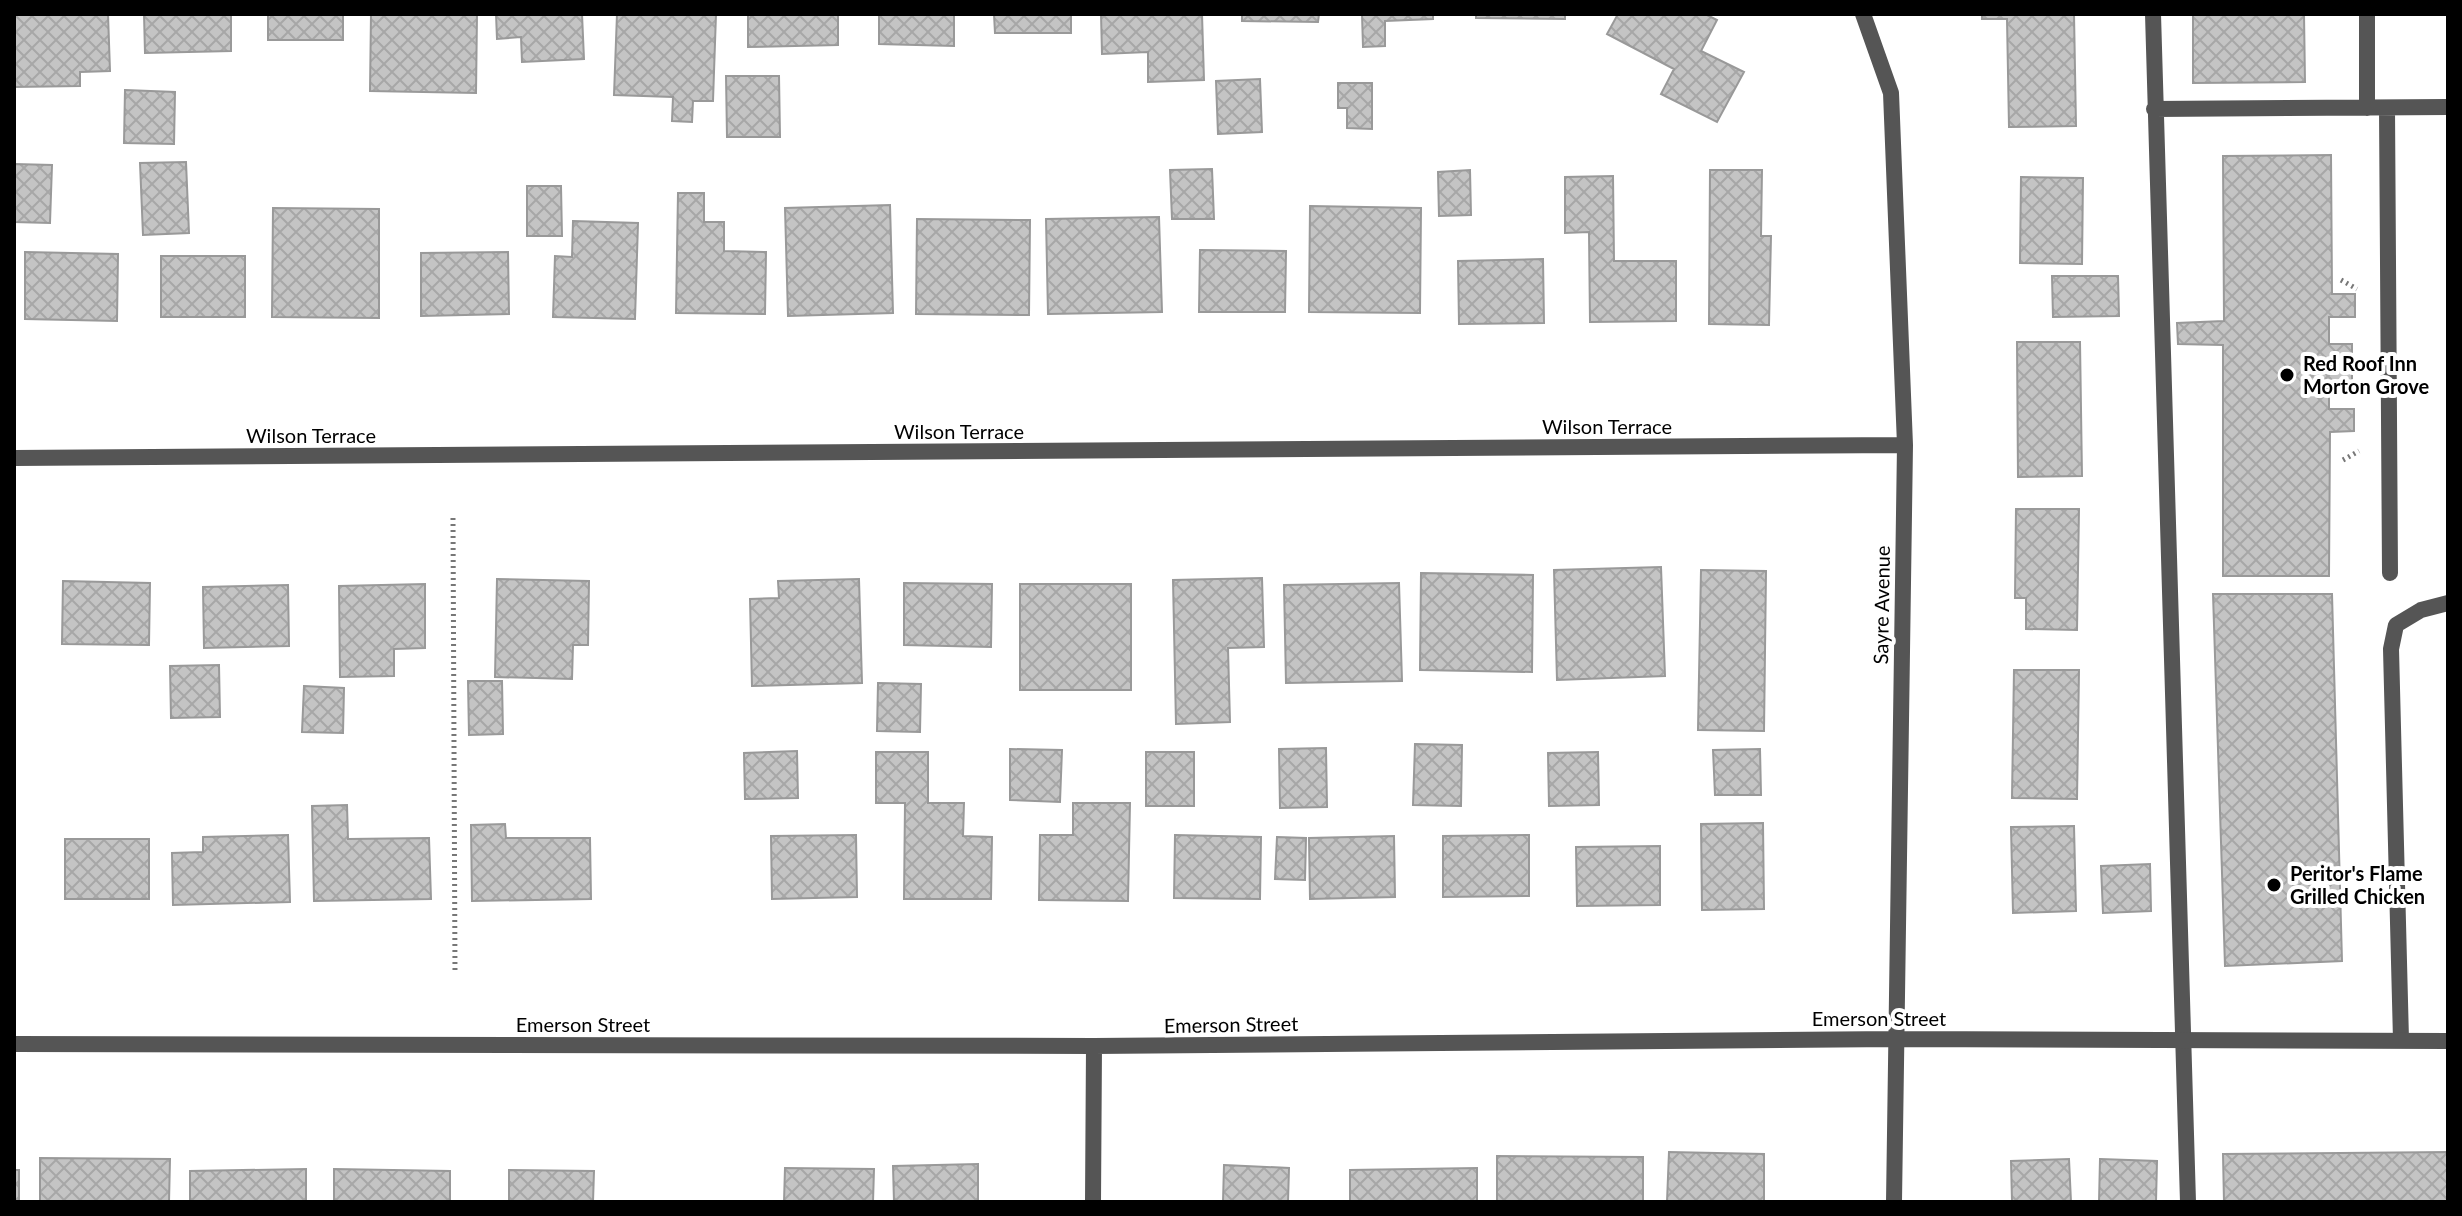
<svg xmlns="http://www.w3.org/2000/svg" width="2462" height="1216" viewBox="0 0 2462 1216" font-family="Lato,sans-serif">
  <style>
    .building { fill: url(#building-cross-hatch); stroke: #999; stroke-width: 2 }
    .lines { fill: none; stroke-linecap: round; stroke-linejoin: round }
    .path { stroke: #777; stroke-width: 5; stroke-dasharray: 2 4; stroke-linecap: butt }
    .lane { stroke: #555; stroke-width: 16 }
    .street { stroke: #555; stroke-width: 16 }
    .poi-dot { fill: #000; stroke: #fff; stroke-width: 3 }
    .labels { text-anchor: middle; stroke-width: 8; stroke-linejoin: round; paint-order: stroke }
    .poi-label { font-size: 20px; font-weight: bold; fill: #000; stroke: #fff; text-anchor: start }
    .street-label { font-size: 20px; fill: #000; stroke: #fff }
  </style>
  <defs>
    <pattern id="building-cross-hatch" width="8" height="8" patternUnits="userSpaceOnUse" patternTransform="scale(2)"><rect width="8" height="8" fill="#c4c4c4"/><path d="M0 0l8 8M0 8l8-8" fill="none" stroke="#a7a7a7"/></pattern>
  </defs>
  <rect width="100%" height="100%" fill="#fff"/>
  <path class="building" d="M14 14H108L110 71 80 72V86L14 87Z
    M144 14H231V51L145 53Z
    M268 14H343V40H268Z
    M371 14H477L476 93 370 91Z
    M496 14H582L584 59 522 62 521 37 497 39Z
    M617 14H716L713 101H693L692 122 672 121 673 97 614 95Z
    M748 14H838V45L748 47Z
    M879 14H954V46L879 44Z
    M994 14H1071V33H995Z
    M1101 14H1202L1204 80 1148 82V52L1102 54Z
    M1242 14H1319L1318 22 1242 21Z
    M1362 14H1433V19L1385 21V46L1363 47Z
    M1476 14H1565V19L1476 18Z
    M1618 14H1705L1717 20 1701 51 1744 72 1717 122 1661 94 1674 69 1607 34Z
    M1982 14H2074L2076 126 2009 127 2007 19H1982Z
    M2193 14H2304L2305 82 2193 83Z
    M726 76H779L780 137H727Z
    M1260 79 1262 132 1218 134 1216 81Z
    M1338 83H1372V129L1347 128V108H1338Z
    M125 90 175 92 174 144 124 143Z
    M2331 155 2332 294H2355V317H2329V344H2352V385H2329V409H2354V431L2330 432 2329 576H2223V345L2178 344 2177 323 2224 321 2223 156Z
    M186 162 189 233 143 235 140 163Z
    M14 164 52 165 50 223 14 222Z
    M1212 169 1214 219H1172L1170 170Z
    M1470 170 1471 215 1439 216 1438 172Z
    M1710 170H1762L1761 236H1771L1769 325 1709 324Z
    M1613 176 1614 261H1676V321L1590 322 1589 232 1565 233V177Z
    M2021 177 2083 178 2082 264 2020 263Z
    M527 186H561L562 236H527Z
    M678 193H704V222H724V251L766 252 765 314 676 313Z
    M890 205 893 313 788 316 785 208Z
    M1310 206 1421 208 1420 313 1309 312Z
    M273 208 379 209V318L272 317Z
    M1159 217 1162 312 1048 314 1046 219Z
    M917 219 1030 220 1029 315 916 314Z
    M573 221 638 223 635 319 553 317 555 256 572 257Z
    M1200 250 1286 251 1285 312H1199Z
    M25 252 118 254 117 321 25 319Z
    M508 252 509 314 421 316V253Z
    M161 256H245V317H161Z
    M1543 259 1544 323 1459 324 1458 261Z
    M2052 276H2118L2119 316 2053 317Z
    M2017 342H2080L2082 476 2018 477Z
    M2016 509H2079L2077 630 2026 629V598H2015Z
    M1661 567 1665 676 1557 680 1554 570Z
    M1701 570 1766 571 1764 731 1698 730Z
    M1421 573 1533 575 1532 672 1420 670Z
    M1262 578 1264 647 1228 648 1230 722 1176 724 1173 580Z
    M497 579 589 581 588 645H573L572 679 495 677Z
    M859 579 862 683 752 686 750 599 779 598 778 581Z
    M63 581 150 583 149 645 62 644Z
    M904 583 992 584 991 647 904 645Z
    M1399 583 1402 681 1286 683 1284 585Z
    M425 584V648L394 649V676L340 677 339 586Z
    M1020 584H1131V690H1020Z
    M288 585 289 646 204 648 203 587Z
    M2213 594H2332L2342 961 2225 966Z
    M219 665 220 717 171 718 170 666Z
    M2014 670H2079L2077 799 2012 798Z
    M468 681H502L503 734 469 735Z
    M878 683 921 684 920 732 877 731Z
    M304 686 344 688 343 733 302 732Z
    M1415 744 1462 745 1461 806 1413 805Z
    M1326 748 1327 807 1280 808 1279 749Z
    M1010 749 1062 750 1060 802 1010 800Z
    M1760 749 1761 795H1715L1713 750Z
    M797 751 798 798 745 799 744 753Z
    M876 752H928V803H964L963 836 992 837 991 899H904L905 803H876Z
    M1146 752H1194V806H1146Z
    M1598 752 1599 805 1549 806 1548 753Z
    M1073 803H1130L1128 901 1039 900 1040 835H1073Z
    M347 805 348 839 429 838 431 899 314 901 312 806Z
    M1763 823 1764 909 1702 910 1701 824Z
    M505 824 506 838H590L591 899 472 901 471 825Z
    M2074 826 2076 911 2013 913 2011 827Z
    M288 835 290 902 173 905 172 853 203 852V837Z
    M856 835 857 897 772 899 771 836Z
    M1175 835 1261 837 1260 899 1174 898Z
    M1529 835V896L1443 897V836Z
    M1394 836 1395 897 1310 899 1309 838Z
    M1277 837 1306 838 1305 880 1275 879Z
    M65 839H149V899H65Z
    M1660 846V905L1577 906 1576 847Z
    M2150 864 2151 911 2103 913 2101 866Z
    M1669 1152 1764 1154V1202H1667Z
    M2448 1152V1202H2224L2223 1154Z
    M1497 1156 1643 1157V1202H1497Z
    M40 1158 170 1159 169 1202H40Z
    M2069 1159 2071 1202H2012L2011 1161Z
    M2100 1159 2157 1161 2156 1202H2099Z
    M978 1164V1202H894L893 1166Z
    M1224 1165 1289 1168 1288 1202H1223Z
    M785 1168 874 1169 873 1202H784Z
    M1477 1168V1202H1350V1170Z
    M306 1169V1202H190V1171Z
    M334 1169 450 1171V1202H334Z
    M14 1170H19V1202H14Z
    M509 1170 594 1171 593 1202H509Z"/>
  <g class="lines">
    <path class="path" d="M2341 280 2357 289
      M2343 460 2359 451
      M453 518 455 974"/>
    <path class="lane" d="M2153 14 2188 1202
      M2367 14V108
      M2387 108 2390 573
      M2154 109 2448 107
      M2401 1040 2391 649 2396 625 2421 610 2448 603"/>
    <path class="street" d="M1863 14 1891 93 1905 445 1894 1202
      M14 458 1905 445
      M14 1044 1094 1046 1896 1039 2448 1041
      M1093 1202 1094 1046"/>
  </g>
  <g class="poi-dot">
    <circle cx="2287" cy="375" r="8"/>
    <circle cx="2274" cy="885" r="8"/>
  </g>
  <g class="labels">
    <g class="poi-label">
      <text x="2303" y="371">Red Roof Inn<tspan x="2303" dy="23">Morton Grove</tspan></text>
      <text x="2290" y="881">Peritor's Flame<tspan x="2290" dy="23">Grilled Chicken</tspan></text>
    </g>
    <g class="street-label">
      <text x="1607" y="434">Wilson Terrace</text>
      <text x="959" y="439">Wilson Terrace</text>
      <text x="311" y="443">Wilson Terrace</text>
      <text transform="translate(1882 605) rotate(-89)" y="7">Sayre Avenue</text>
      <text x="1879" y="1026">Emerson Street</text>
      <text x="583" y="1032">Emerson Street</text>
      <text transform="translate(1231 1025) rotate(-1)" y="7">Emerson Street</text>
    </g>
  </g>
  <rect width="2462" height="1216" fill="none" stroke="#000000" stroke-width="32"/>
</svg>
